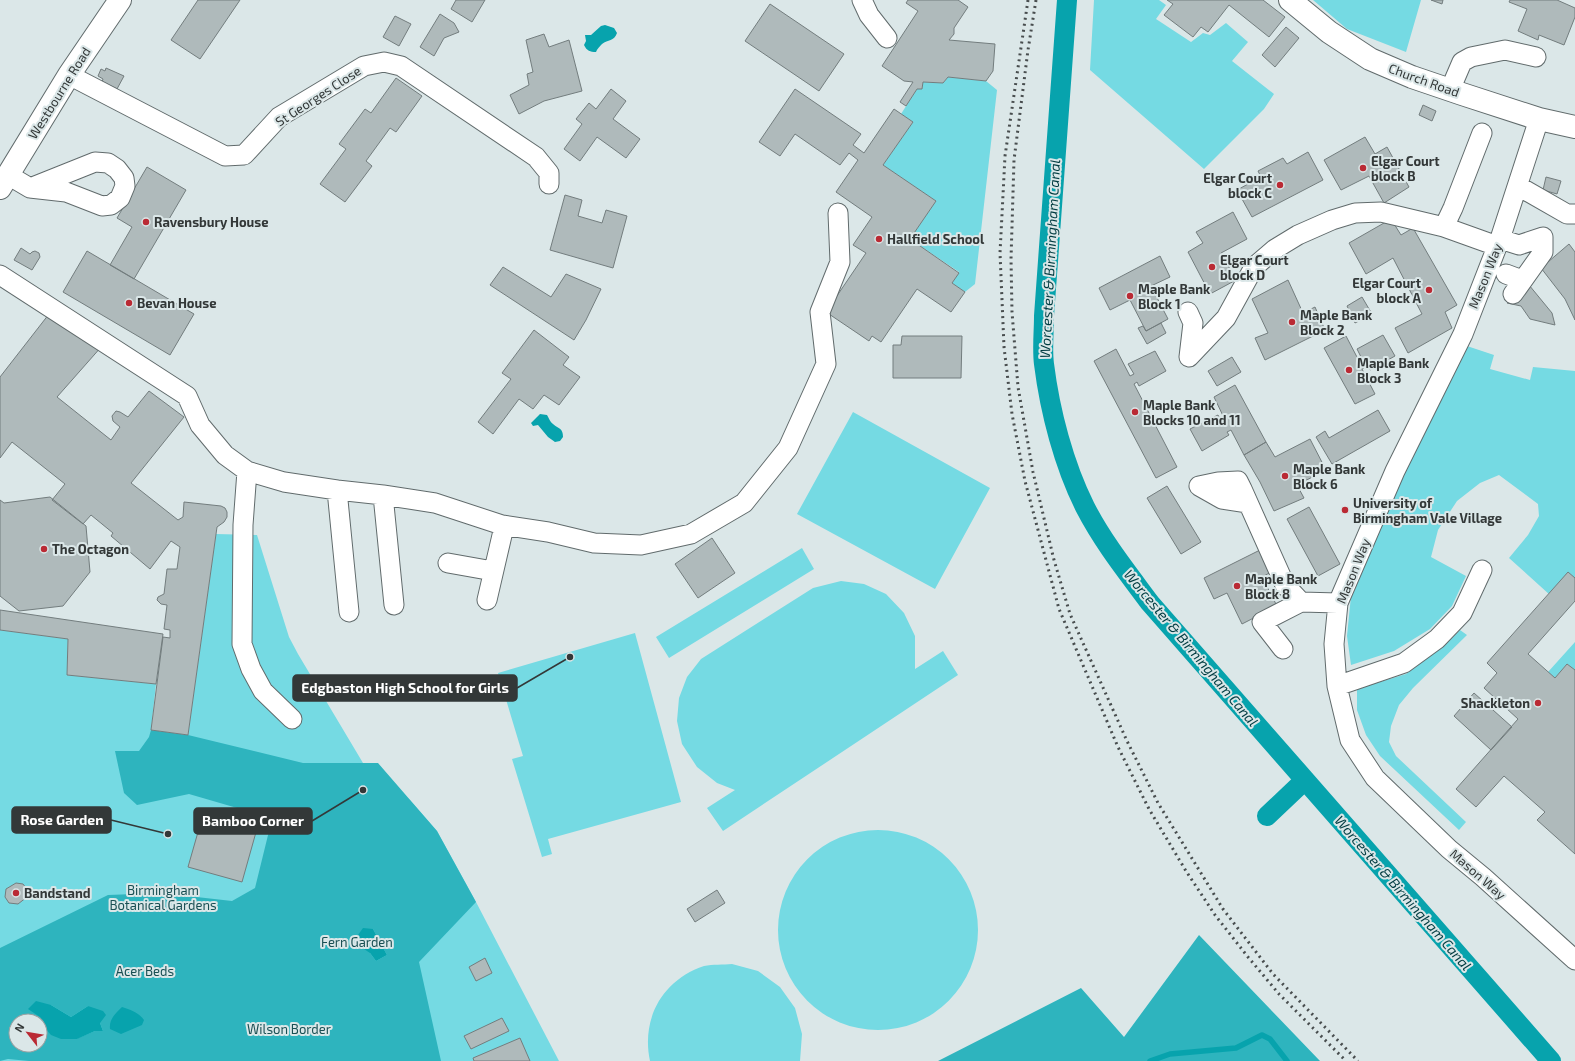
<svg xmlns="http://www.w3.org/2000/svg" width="1575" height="1061" viewBox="0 0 1575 1061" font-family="'Exo 2',sans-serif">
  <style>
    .green { fill: #75dae3; fill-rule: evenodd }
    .forest { fill: #2eb4be; fill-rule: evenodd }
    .water { fill: #07a3ad }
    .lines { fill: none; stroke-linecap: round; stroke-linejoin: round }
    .stream { stroke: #07a3ad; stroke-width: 5.5 }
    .canal { stroke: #07a3ad; stroke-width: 20 }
    .building { fill: #afbabb; stroke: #737d7e }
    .minor-casing { stroke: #616b6c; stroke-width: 21 }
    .major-casing { stroke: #616b6c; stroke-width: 24 }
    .minor { stroke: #fff; stroke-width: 19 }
    .major { stroke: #fff; stroke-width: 22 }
    .rail { stroke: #484d4e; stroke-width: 3; stroke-dasharray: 2 4; stroke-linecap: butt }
    .poi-dot { fill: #ba2a34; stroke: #dbe7e8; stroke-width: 1.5 }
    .labels { text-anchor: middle; stroke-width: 4; stroke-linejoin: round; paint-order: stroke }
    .street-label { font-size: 13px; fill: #333838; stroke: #dbe7e8 }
    .poi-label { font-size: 13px; font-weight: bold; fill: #333838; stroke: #dbe7e8; text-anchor: start }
    .park-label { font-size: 13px; fill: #194f53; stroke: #dbe7e8 }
    .water-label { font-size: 14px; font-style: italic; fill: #003b40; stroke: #dbe7e8 }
    .leader { fill: none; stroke: #333838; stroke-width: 1.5 }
    .callout-dot { fill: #333838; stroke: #dbe7e8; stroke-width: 1.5 }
    .callout { fill: #333838; stroke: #333838; stroke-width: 1.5 }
    .callout-label { font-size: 14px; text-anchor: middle; font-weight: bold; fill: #fff }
  </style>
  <rect width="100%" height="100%" fill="#dbe7e8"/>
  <path class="green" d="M1094 0H1159L1166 5 1156 19 1191 42 1203 33 1210 35 1226 23 1248 42 1232 61 1274 94 1264 109 1204 169 1090 70Z
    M1313 0H1421L1406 52 1347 29Z
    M948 77 986 81 997 90 975 284 965 292 952 283 959 272 910 239 936 201 883 165 913 122 901 114 917 89H922L923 82 943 83Z
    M1464 345 1494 355 1490 369 1530 380 1533 367 1575 371V589L1550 595 1509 558 1528 535 1539 516 1538 504 1499 475 1480 483 1457 501 1438 530 1431 557 1466 576 1452 606 1430 629 1394 651 1351 665 1347 636 1351 596 1370 539Z
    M853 412 990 488 935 589 797 514Z
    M216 534 257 535 289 637 298 654 363 763 410 800 437 831 476 902 559 1061H0V630L68 639 67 675 156 684 151 730 188 735ZM16 1021H40V1045H16Z
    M802 548 814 569 669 658 656 637Z
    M841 581 864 584 886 594 904 613 915 636V669L943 651 958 675 723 831 707 808 735 790 717 783 697 767 682 744 677 721 679 698 687 677 701 659 813 588Z
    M1460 630 1467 635 1413 688 1399 705 1391 726 1389 742 1396 756 1466 822 1459 830 1380 756 1366 735 1357 710V689L1406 674 1445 645Z
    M635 633 681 802 548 839 552 854 542 857 512 759 523 756 498 673Z
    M1575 642V670L1567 664 1555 678 1548 672Z
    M778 930a100 100 0 1 1 200 0a100 100 0 1 1-200 0Z
    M732 964 758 971 780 987 795 1008 802 1034 800 1061H650C641 1019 662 980 704 966 713 964 723 965 732 964Z"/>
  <path class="forest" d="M151 730 188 735 303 763H378L437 831 476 902 419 962 441 1061H29L8 1059 0 1061V948L108 895 161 893 232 901 255 888 270 827 261 815 189 794 137 805 124 793 115 751H139L149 737ZM373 929 387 955 376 961 370 953ZM51 1005 71 1017 88 1006 100 1023 103 1031H95L76 1039 44 1027 40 1017ZM16 1021H40V1045H16Z
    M1199 935 1320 1061H938L1081 988 1124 1037Z"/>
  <path class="water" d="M605 25 614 28 617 33C614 42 608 39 602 44 600 46 597 49 596 52 590 52 587 51 584 45L586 41 585 35H591L601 26Z
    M540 414 547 415C549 418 550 422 553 424 559 429 563 428 563 437L560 441 555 442 548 437 538 425 533 426 531 423Z
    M363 928 373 929 387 955 376 961 370 953 358 945V935Z
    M36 1001 51 1005 71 1017 88 1006 103 1011 106 1015 100 1023 103 1031H95L77 1039H61L51 1035 44 1027 40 1017 28 1009Z
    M122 1007C131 1010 138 1012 144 1020L142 1025 121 1034 110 1029C109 1019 115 1014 122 1007Z"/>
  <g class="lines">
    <path class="stream" d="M1150 1061 1170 1054 1236 1048 1262 1035 1270 1039 1287 1061"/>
    <path class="canal" d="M1067 0 1044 316C1044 332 1042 349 1044 364 1050 412 1064 465 1085 507 1103 542 1127 572 1150 603L1551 1061
      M1267 816 1305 780"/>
  </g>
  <path class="building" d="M198 0H240L200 59 171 40Z
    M456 0H485L472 22 451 9Z
    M908 0H958L968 7 954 28V34L949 40 995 44 993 71 986 81 948 77 943 83 923 82 922 89H917L906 106 900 102 913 82 904 81 882 66 918 11 906 3Z
    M1167 0H1263L1285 17 1269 37 1229 5 1208 32 1201 27 1193 37 1164 15 1173 4Z
    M1431 0H1443L1442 4Z
    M1510 0H1557L1575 8V17L1564 45 1539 35 1538 40 1518 31 1527 9 1509 2Z
    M770 4 844 54 819 91 745 41Z
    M440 14 454 23 459 32 444 38 434 56 420 47Z
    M395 16 411 24 399 46 383 37Z
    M1286 27 1299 38 1275 67 1262 55Z
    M544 34 549 47 569 40 582 91 544 101 519 114 510 95 529 85 527 74 533 72 526 40Z
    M106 68 124 76 117 89 102 82 103 79 98 76 101 69 105 71Z
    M396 78 422 96 396 132 390 128 366 161 372 166 345 202 320 184 346 149 339 144 365 109 371 113Z
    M611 89 626 101 613 119 640 139 626 158 597 137 580 161 564 149 582 124 576 119 589 103 596 109Z
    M795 89 861 134 853 145 864 153 894 109 913 122 883 165 936 201 910 239 959 273 952 283 965 292 951 312 917 289 881 342 872 336 869 341 826 312 866 253 853 245 872 217 836 192 858 160 849 153 840 165 795 134 780 156 759 142Z
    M1423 105 1436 111 1432 121 1419 115Z
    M1365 137 1375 154 1387 147 1409 187 1384 203 1369 176 1341 190 1324 160Z
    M1308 152 1323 180 1252 217 1237 190 1261 177 1258 171 1283 158 1287 164Z
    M147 167 186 190 134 279 110 265 132 227 117 218Z
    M1546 177 1561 181 1557 194 1543 190Z
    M565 195 582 200 578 216 602 223 606 210 627 216 613 268 550 250Z
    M1233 212 1247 239 1221 253 1236 280 1210 294 1188 252 1203 243 1196 232Z
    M1391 219 1401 235 1413 228 1457 305 1445 312 1452 328 1408 353 1395 328 1422 314 1393 258 1366 274 1349 243Z
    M1569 244 1575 252V320L1565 299 1541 268Z
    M21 248 30 254 32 252 35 251 39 253 40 257 32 270 14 260Z
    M87 251 194 314 170 355 63 292Z
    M1160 256 1170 277 1151 286 1168 319 1146 331 1130 300 1110 310 1099 288Z
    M503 267 551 297 566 274 601 289 586 320 574 340 490 285Z
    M1288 280 1303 313 1315 307 1325 330 1265 360 1255 338 1268 333 1252 299Z
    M1529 285 1552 313 1555 325 1530 319 1521 306 1507 303Z
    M1362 297 1372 314 1355 323 1347 306Z
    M49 314 102 346 57 397 111 440 120 427 113 421 112 416 116 411 120 412 128 417 149 391 184 417 131 483 178 520 183 517 184 502 221 506 225 508 227 512V517L224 522 217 527 188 735 151 730 163 637 170 638V630L164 629 167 605 161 604 157 600 158 597 164 594 167 569H177L180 547 171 541 150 569 111 536 113 533 91 515 83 524 52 500 65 484 12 442 0 458V377Z
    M1161 323 1166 333 1147 344 1138 328 1143 326 1146 331Z
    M534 330 569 357 563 365 580 377 559 405 544 395 533 409 519 399 493 434 478 422 511 379 502 373Z
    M1383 335 1395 356 1370 370 1367 366 1362 369 1375 394 1355 404 1324 348 1346 336 1358 359 1361 357 1357 349Z
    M902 336H962L961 378H893V345H901Z
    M1116 349 1130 376 1134 374 1128 364 1155 351 1166 371 1139 386 1137 382 1134 384 1177 467 1156 478 1094 361Z
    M1232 357 1241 372 1217 386 1208 371Z
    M1235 385 1266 442 1244 455 1231 430 1227 432 1229 435 1202 451 1190 429 1218 415 1223 424 1226 422 1214 397Z
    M1378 410 1390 431 1332 464 1316 437 1325 431 1329 438Z
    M1310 439 1326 470 1297 485 1304 498 1274 511 1260 482 1244 455 1266 442 1275 457Z
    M1167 486 1201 542 1181 554 1147 498Z
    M50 497 86 526 90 572 63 606 19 611 0 596V500L4 503Z
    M1309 507 1340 564 1318 576 1287 519Z
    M712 538 735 573 698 598 675 564Z
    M1262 549 1273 571 1262 577 1277 606 1242 624 1227 593 1214 599 1204 578Z
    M1568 572 1575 578V601L1528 654 1555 678 1567 664 1575 670V854L1537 820 1545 812 1504 776 1476 807 1456 789 1518 719 1484 688 1497 673 1487 663Z
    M0 610 163 634 156 684 67 675 68 639 0 630Z
    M1474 693 1512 727 1491 750 1454 716Z
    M204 811 258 825 242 882 188 867Z
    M16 883 23 884 27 889V897L18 904 9 903 5 897 6 889Z
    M717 890 725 903 695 922 687 909Z
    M485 958 492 973 476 981 469 967Z
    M502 1018 509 1031 471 1049 464 1036Z
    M520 1038 530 1061H474L473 1058Z"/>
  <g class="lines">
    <g class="minor-casing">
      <path id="minor" d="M862 0 869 15 887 38
        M69 75 225 156 244 155 279 117 364 66 384 62 401 66 536 157 549 173V184
        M1450 90 1462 62 1471 57 1505 50 1536 57
        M1539 119 1500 239 1463 334 1395 471 1338 603 1334 644 1337 686 1350 740 1375 778 1449 849 1483 877 1575 960
        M8 175 30 188 95 162 108 163 117 169 124 178 125 186 120 198 111 205 102 206 66 192 30 188
        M1518 186 1567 214H1575
        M1444 227 1453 208 1482 133
        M1500 239 1519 245 1543 237V252L1513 294
        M1506 274 1522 280
        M0 275 187 396 200 425 225 455 247 471 284 482 337 490 349 612
        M1188 312 1193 323 1189 357 1226 318 1254 267 1275 249 1298 235 1332 220 1355 213 1381 212 1444 227 1497 246
        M247 471 243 525 242 644 251 669 263 691 292 719
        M337 490 383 495 394 605
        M383 495 435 503 502 525 503 531 487 600
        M1248 503 1222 499 1199 486 1218 482 1238 481 1242 489 1285 585 1301 602
        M502 525 548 532 594 543 641 545 691 534 744 503 788 448 826 364 820 312 840 262 838 213
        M448 563 493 571
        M1283 649 1262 622 1301 602 1338 603
        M1337 686 1404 663 1437 639 1462 613 1482 570"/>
    </g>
    <g class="major-casing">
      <path id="major" d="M1290 0 1329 32 1370 59 1412 77 1462 94 1539 119 1575 127
        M0 188 69 75 120 0"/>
    </g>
    <use href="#minor" class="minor"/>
    <use href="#major" class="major"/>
    <path class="rail" d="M1028 0 1005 156 1000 253 1004 347 1012 414 1025 481 1059 609 1118 747 1149 809 1186 871 1215 915 1248 957 1279 994 1346 1061
      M1036 0 1028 50 1014 160 1011 259 1012 312 1018 387 1033 472 1054 560 1070 614 1127 741 1158 803 1223 909 1273 974 1358 1061"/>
  </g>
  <g class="poi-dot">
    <circle cx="1363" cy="168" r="4"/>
    <circle cx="1280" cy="185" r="4"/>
    <circle cx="146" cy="222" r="4"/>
    <circle cx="879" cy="239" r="4"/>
    <circle cx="1212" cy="267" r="4"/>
    <circle cx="1429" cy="290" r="4"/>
    <circle cx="1130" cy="296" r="4"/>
    <circle cx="129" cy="303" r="4"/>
    <circle cx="1292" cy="322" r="4"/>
    <circle cx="1349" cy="370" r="4"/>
    <circle cx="1135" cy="412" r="4"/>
    <circle cx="1285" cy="476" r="4"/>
    <circle cx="1345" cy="510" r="4"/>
    <circle cx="44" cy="549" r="4"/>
    <circle cx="1237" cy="586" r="4"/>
    <circle cx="1538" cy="703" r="4"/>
    <circle cx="16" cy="893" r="4"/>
  </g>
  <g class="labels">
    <g class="street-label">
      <text transform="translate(1424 80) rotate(20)" y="5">Church Road</text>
      <text transform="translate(59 93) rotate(-58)" y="5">Westbourne Road</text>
      <text transform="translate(318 96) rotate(-33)" y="5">St Georges Close</text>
      <text transform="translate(1485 276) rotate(-68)" y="5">Mason Way</text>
      <text transform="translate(1353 571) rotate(-68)" y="5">Mason Way</text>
      <text transform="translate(1478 874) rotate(41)" y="5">Mason Way</text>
    </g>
    <g class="poi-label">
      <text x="1371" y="166">Elgar Court<tspan x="1371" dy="15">block B</tspan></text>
      <text x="1272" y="183" text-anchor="end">Elgar Court<tspan x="1272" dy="15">block C</tspan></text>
      <text x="154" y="227">Ravensbury House</text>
      <text x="887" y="244">Hallfield School</text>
      <text x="1220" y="265">Elgar Court<tspan x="1220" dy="15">block D</tspan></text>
      <text x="1421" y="288" text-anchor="end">Elgar Court<tspan x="1421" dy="15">block A</tspan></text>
      <text x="1138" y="294">Maple Bank<tspan x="1138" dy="15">Block 1</tspan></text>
      <text x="137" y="308">Bevan House</text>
      <text x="1300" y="320">Maple Bank<tspan x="1300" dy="15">Block 2</tspan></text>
      <text x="1357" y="368">Maple Bank<tspan x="1357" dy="15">Block 3</tspan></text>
      <text x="1143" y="410">Maple Bank<tspan x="1143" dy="15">Blocks 10 and 11</tspan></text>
      <text x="1293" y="474">Maple Bank<tspan x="1293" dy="15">Block 6</tspan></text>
      <text x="1353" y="508">University of<tspan x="1353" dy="15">Birmingham Vale Village</tspan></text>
      <text x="52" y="554">The Octagon</text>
      <text x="1245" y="584">Maple Bank<tspan x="1245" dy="15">Block 8</tspan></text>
      <text x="1530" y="708" text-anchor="end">Shackleton</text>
      <text x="24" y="898">Bandstand</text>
    </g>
    <g class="park-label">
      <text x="163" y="895">Birmingham<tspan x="163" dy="15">Botanical Gardens</tspan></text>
      <text x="357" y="947">Fern Garden</text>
      <text x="145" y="976">Acer Beds</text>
      <text x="289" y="1034">Wilson Border</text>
    </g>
    <g class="water-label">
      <text transform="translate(1050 259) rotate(-87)" y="5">Worcester &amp; Birmingham Canal</text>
      <text transform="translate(1191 648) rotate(50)" y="5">Worcester &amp; Birmingham Canal</text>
      <text transform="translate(1403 893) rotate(49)" y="5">Worcester &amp; Birmingham Canal</text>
    </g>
  </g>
  <path class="leader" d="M570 657L517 688M168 834L111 820M363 790L312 821"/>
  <g class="callout-dot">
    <circle cx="570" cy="657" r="4"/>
    <circle cx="168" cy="834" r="4"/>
    <circle cx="363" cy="790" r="4"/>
  </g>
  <g class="callout">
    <rect x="293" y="675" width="224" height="26" rx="4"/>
    <rect x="12" y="807" width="99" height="26" rx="4"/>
    <rect x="194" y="808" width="118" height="26" rx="4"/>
  </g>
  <g class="callout-label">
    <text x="405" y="693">Edgbaston High School for Girls</text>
    <text x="62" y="825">Rose Garden</text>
    <text x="253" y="826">Bamboo Corner</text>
  </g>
  <g transform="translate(28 1033) rotate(301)"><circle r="19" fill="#dbe7e8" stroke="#98a1a2"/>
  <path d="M0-3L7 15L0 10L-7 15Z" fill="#ba2a34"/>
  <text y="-6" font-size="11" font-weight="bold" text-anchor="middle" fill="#333838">N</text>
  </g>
</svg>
